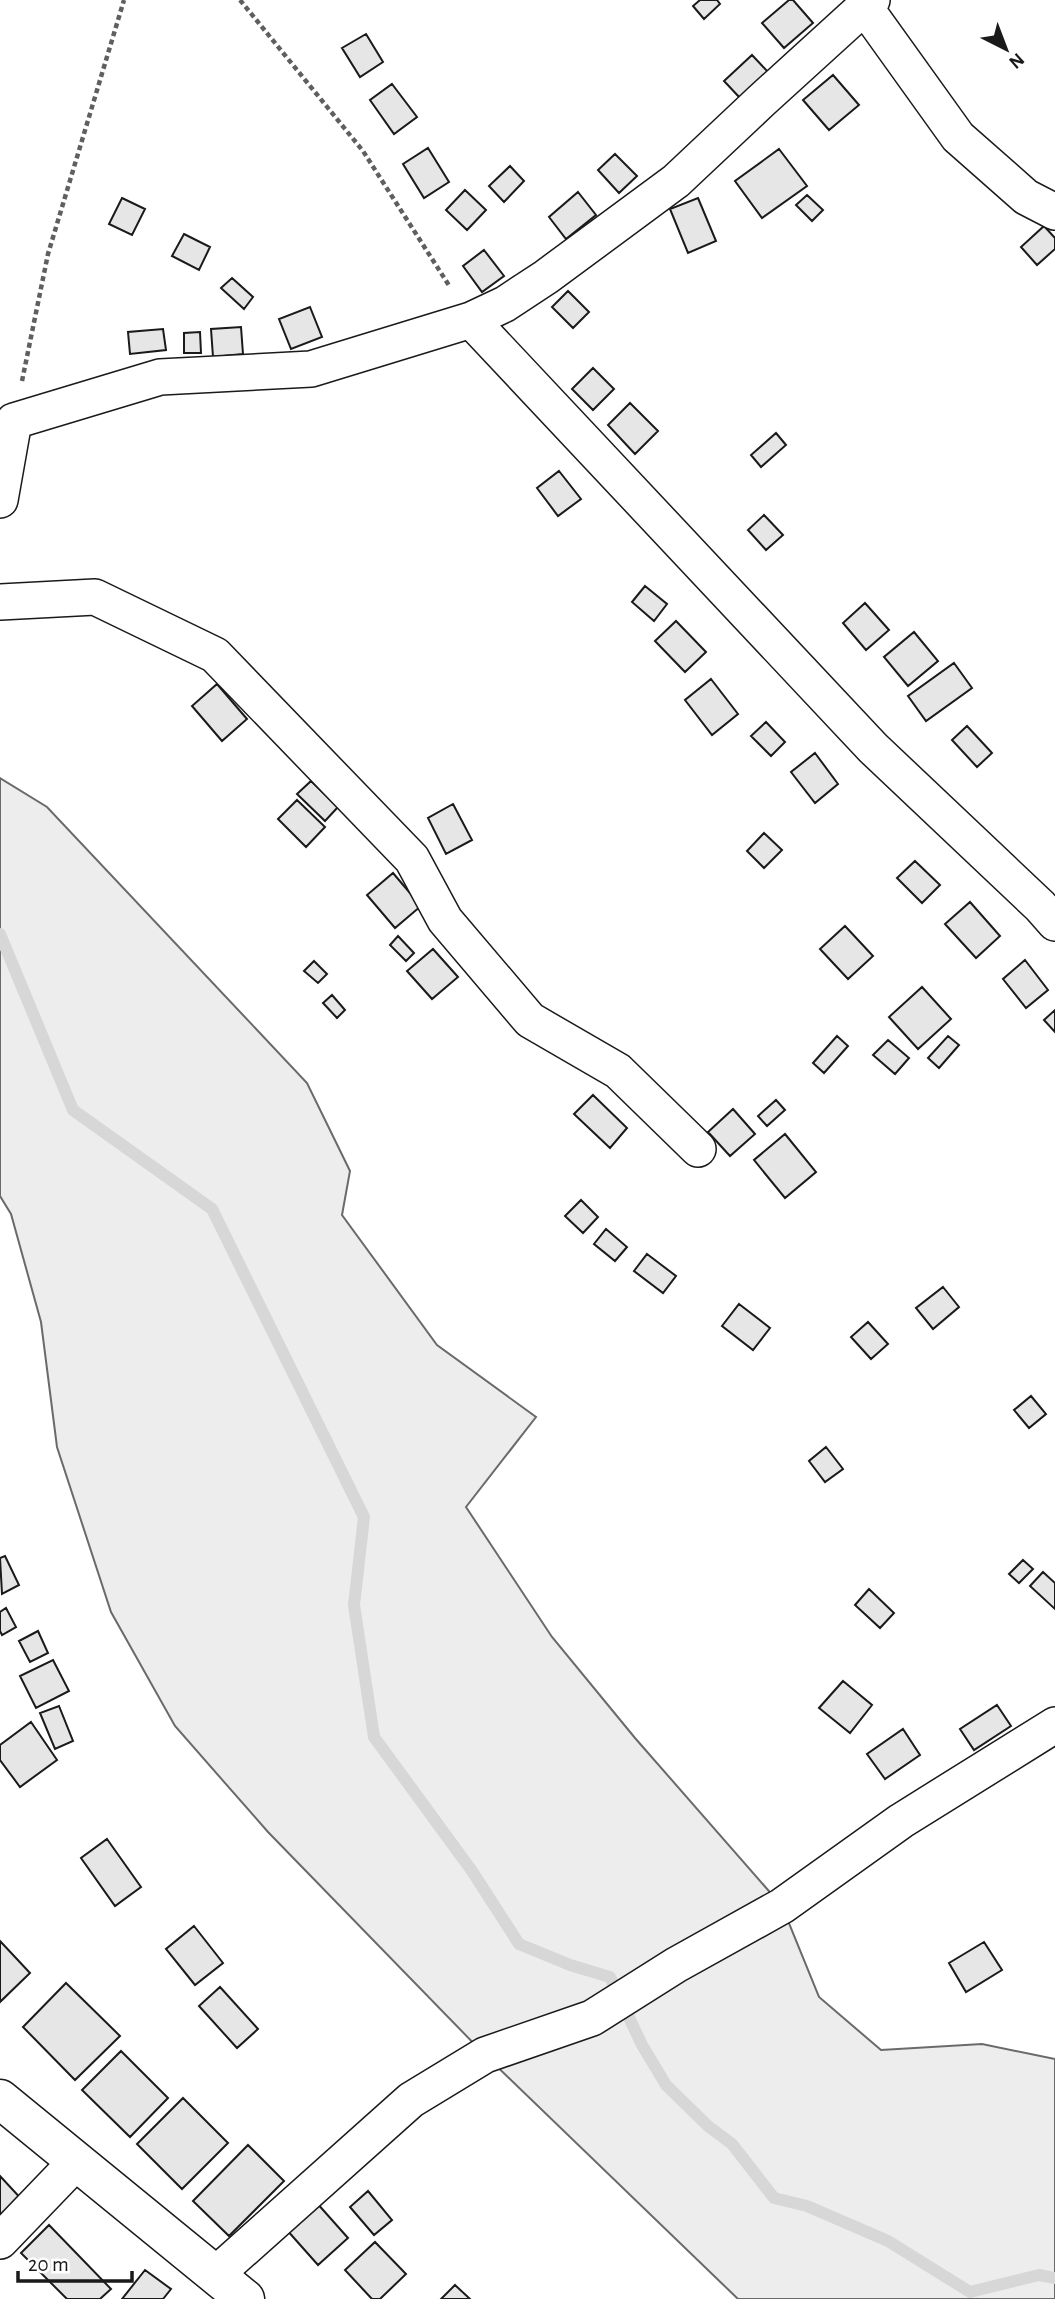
<svg xmlns="http://www.w3.org/2000/svg" width="1055" height="2299" viewBox="0 0 1055 2299" font-family="'Alegreya Sans',sans-serif">
  <style>
    .built { fill: #ededed; stroke: #6a6a6a; stroke-width: 2 }
    .lines { fill: none; stroke-linecap: round; stroke-linejoin: round }
    .stream { stroke: #d7d7d7; stroke-width: 12 }
    .building { fill: #e6e6e6; stroke: #1a1a1a; stroke-width: 2 }
    .street-casing { stroke: #1a1a1a; stroke-width: 38 }
    .secondary-casing { stroke: #1a1a1a; stroke-width: 41 }
    .path { stroke: #5f5f5f; stroke-width: 4.5; stroke-dasharray: 5 3.5; stroke-linecap: butt }
    .street { stroke: #fff; stroke-width: 35 }
    .secondary { stroke: #fff; stroke-width: 38 }
  </style>
  <rect width="100%" height="100%" fill="#fff"/>
  <path class="built" d="M0 778 47 807 307 1083 350 1171 342 1215 437 1345 536 1417 466 1507 552 1637 635 1738 782 1906 819 1997 881 2050 982 2044 1055 2059V2299H738L485 2055 268 1832 175 1726 111 1612 57 1447 41 1322 11 1214 0 1196Z"/>
  <g class="lines">
    <path class="stream" d="M0 934 73 1110 212 1209 364 1517 354 1605 374 1737 472 1871 519 1944 570 1965 610 1977 642 2045 666 2085 708 2126 732 2144 774 2198 807 2206 888 2241 970 2292 1039 2275 1055 2278"/>
  </g>
  <path class="building" d="M700 0H717L720 4 704 19 693 6Z
    M789 0H793L813 23 784 48 762 23Z
    M366 34 383 62 360 77 342 48Z
    M752 55 769 73 741 99 724 81Z
    M833 75 859 105 829 130 803 100Z
    M392 84 417 117 394 134 370 100Z
    M428 148 449 182 424 198 403 164Z
    M779 149 807 186 762 218 735 181Z
    M615 154 637 176 619 193 598 170Z
    M510 166 524 181 504 202 489 186Z
    M465 190 486 210 467 230 446 210Z
    M578 192 596 215 566 239 549 217Z
    M807 195 823 210 812 221 796 205Z
    M122 198 145 209 132 235 109 224Z
    M698 198 716 241 688 253 670 209Z
    M1044 226 1055 238V249L1037 265 1021 247Z
    M184 234 210 247 199 270 172 256Z
    M484 250 504 276 482 292 463 266Z
    M232 278 253 297 244 309 221 288Z
    M568 291 589 312 573 328 552 307Z
    M310 307 322 337 291 349 279 319Z
    M241 327 243 354 213 357 211 329Z
    M163 329 166 350 130 354 128 332Z
    M200 332 201 353H184V333Z
    M593 368 614 389 593 410 572 389Z
    M630 403 658 431 635 454 608 425Z
    M776 433 786 445 761 467 751 455Z
    M559 471 581 499 558 516 537 488Z
    M764 515 783 535 766 550 748 530Z
    M645 586 667 604 654 621 632 602Z
    M865 603 889 630 866 650 843 623Z
    M676 621 706 652 685 672 655 641Z
    M914 632 938 661 908 686 884 657Z
    M954 663 972 688 926 721 908 696Z
    M711 679 738 714 712 735 685 700Z
    M217 684 247 719 222 741 192 706Z
    M766 722 785 742 771 756 751 736Z
    M967 726 992 753 977 767 952 740Z
    M815 753 838 784 815 803 791 772Z
    M311 781 338 807 325 821 297 794Z
    M297 800 325 827 306 847 278 819Z
    M453 804 472 840 446 854 428 818Z
    M764 833 782 850 764 868 747 851Z
    M915 861 940 885 922 903 897 878Z
    M393 873 421 906 395 928 367 895Z
    M970 902 1000 936 976 958 945 924Z
    M845 926 873 956 848 979 820 949Z
    M398 936 414 953 406 961 390 945Z
    M433 949 458 977 432 999 407 971Z
    M1025 960 1048 990 1026 1008 1003 979Z
    M314 961 327 974 318 983 304 971Z
    M922 987 951 1019 918 1049 889 1017Z
    M332 995 345 1010 337 1018 323 1003Z
    M1055 1010V1032L1044 1020Z
    M837 1036 848 1046 824 1073 813 1063Z
    M948 1036 959 1045 939 1068 928 1058Z
    M888 1040 909 1058 895 1074 873 1055Z
    M593 1095 627 1128 610 1148 574 1114Z
    M776 1100 785 1110 767 1126 758 1116Z
    M733 1109 755 1134 730 1156 708 1132Z
    M785 1134 816 1172 785 1198 754 1160Z
    M581 1200 598 1217 583 1233 565 1216Z
    M606 1229 627 1247 615 1261 594 1244Z
    M647 1254 676 1276 663 1293 634 1271Z
    M943 1287 959 1307 933 1329 916 1308Z
    M739 1304 770 1328 753 1350 722 1326Z
    M868 1322 888 1344 871 1359 851 1337Z
    M1031 1396 1046 1414 1029 1428 1014 1410Z
    M826 1447 843 1469 825 1482 809 1461Z
    M5 1556 19 1585 2 1594 0 1558Z
    M1023 1560 1033 1569 1019 1583 1009 1574Z
    M1043 1572 1055 1583V1609L1030 1586Z
    M869 1589 894 1613 880 1628 855 1605Z
    M6 1608 16 1627 2 1635 0 1631V1612Z
    M38 1631 48 1653 30 1662 19 1641Z
    M53 1660 69 1691 36 1708 20 1676Z
    M843 1681 872 1705 850 1733 819 1708Z
    M997 1705 1011 1726 974 1750 960 1729Z
    M59 1706 73 1741 55 1749 40 1713Z
    M31 1722 57 1760 20 1787 0 1760V1745Z
    M903 1729 920 1755 885 1779 867 1754Z
    M107 1839 141 1887 115 1906 81 1858Z
    M194 1926 223 1963 195 1985 166 1949Z
    M0 1941 30 1973 0 2002Z
    M984 1942 1002 1970 966 1992 949 1963Z
    M66 1983 120 2036 75 2080 23 2027Z
    M220 1987 258 2029 237 2048 199 2006Z
    M121 2051 168 2098 130 2137 82 2090Z
    M183 2098 228 2143 182 2189 137 2144Z
    M248 2145 284 2181 229 2236 193 2201Z
    M0 2176 25 2203 0 2227Z
    M368 2191 392 2220 374 2235 350 2207Z
    M316 2202 348 2238 318 2265 286 2229Z
    M49 2225 111 2289 100 2299H67L21 2253Z
    M375 2242 406 2274 380 2299H372L345 2270Z
    M145 2270 171 2289 163 2299H122Z
    M455 2285 470 2299H441Z"/>
  <g class="lines">
    <g class="street-casing">
      <path id="street" d="M864 6 958 137 1026 197 1055 212
        M471 320 873 748 1040 906 1055 923
        M0 500 14 421 160 377 311 369 471 320 505 304 546 277 676 181 761 101 872 0
        M0 602 95 597 215 655 412 859 445 920 530 1020 618 1071 698 1149
        M0 2241 76 2162
        M215 2275 411 2100 485 2055 592 2018 676 1965 782 1906 901 1821 1055 1725"/>
    </g>
    <g class="secondary-casing">
      <path id="secondary" d="M0 2099 245 2299"/>
    </g>
    <path class="path" d="M240 0 363 151 450 287
      M22 381 48 254 124 0"/>
    <use href="#street" class="street"/>
    <use href="#secondary" class="secondary"/>
  </g>
  <g transform="translate(1006 49) rotate(138)" stroke="#ffffff" stroke-width="5" paint-order="stroke">
  <path d="M0-5L12 26L0 18L-12 26Z" fill="#1a1a1a"/>
  <text y="-10" font-size="19" font-weight="bold" text-anchor="middle" fill="#1a1a1a">N</text>
  </g>
  <path d="M18 2271v10h114v-10" fill="none" stroke="#1a1a1a" stroke-width="3.5"/>
  <text x="28" y="2271" font-size="21" fill="#1a1a1a" stroke="#ffffff" stroke-width="5" paint-order="stroke">20 m</text>
</svg>
